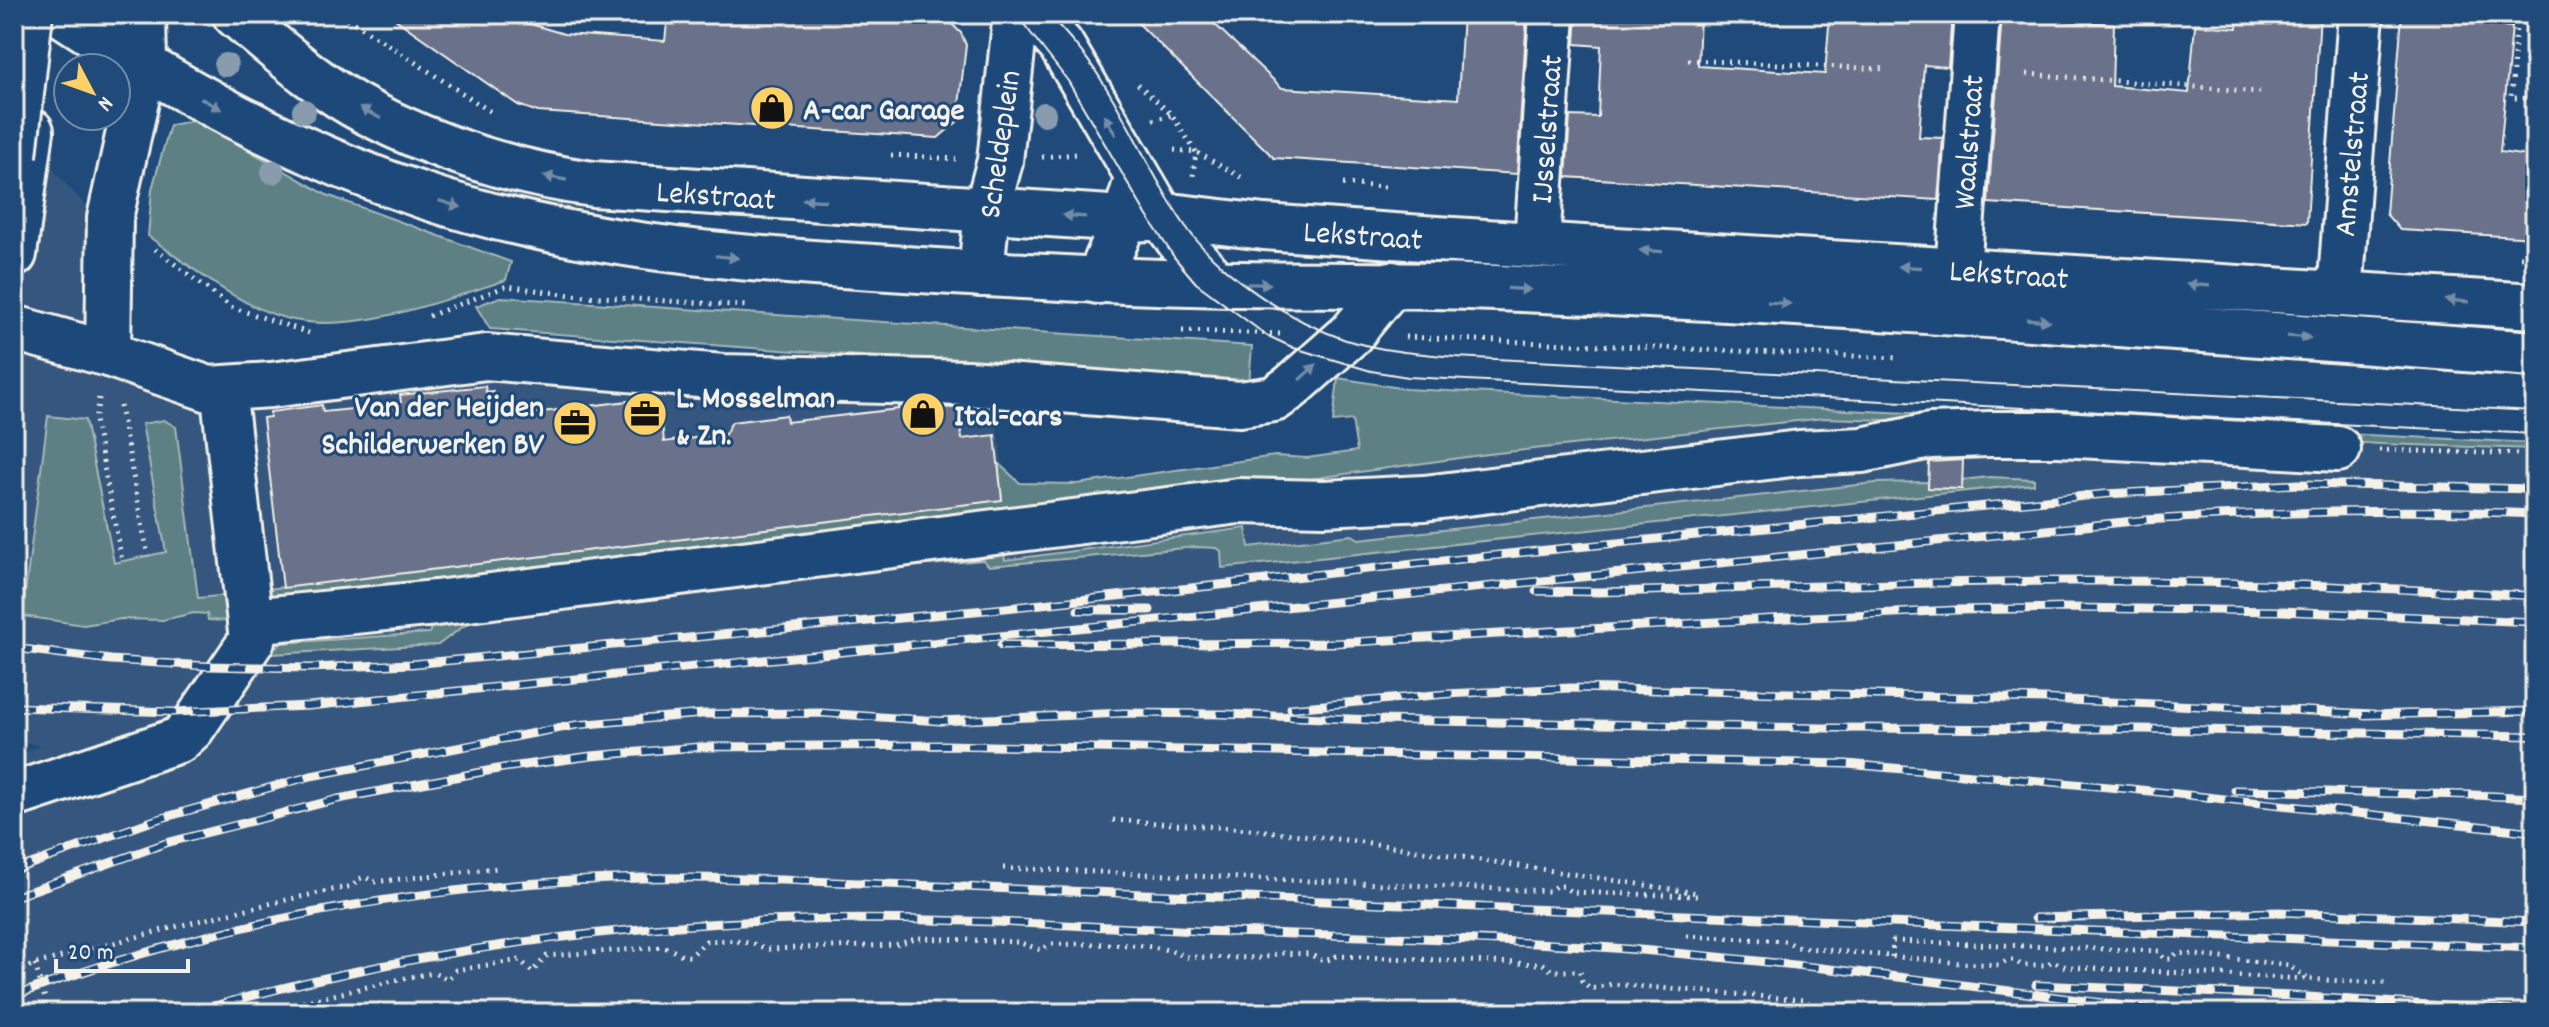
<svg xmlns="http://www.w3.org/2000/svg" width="2549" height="1027" viewBox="0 0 2549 1027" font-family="Dekko,sans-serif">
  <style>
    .built { fill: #35567f }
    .green { fill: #5d8084; stroke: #a8b8b6; stroke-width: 2 }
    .building { fill: #69718b; stroke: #f4f1e8; stroke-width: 2 }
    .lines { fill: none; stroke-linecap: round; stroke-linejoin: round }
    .minor-casing { stroke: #f4f1e8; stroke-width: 50 }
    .major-casing { stroke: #f4f1e8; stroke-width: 50 }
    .path { stroke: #f4f1e8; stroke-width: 5; stroke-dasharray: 2 6; stroke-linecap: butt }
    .minor { stroke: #1f4a7a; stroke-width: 44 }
    .major { stroke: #1f4a7a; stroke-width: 44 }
    .tram { stroke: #f4f1e8; stroke-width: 2 }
    .rail-casing { stroke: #f4f1e8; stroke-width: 9 }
    .rail { stroke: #1f4a7a; stroke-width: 6; stroke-dasharray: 18; stroke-linecap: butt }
    .major-bridge-casing { stroke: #f4f1e8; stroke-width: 50; stroke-linecap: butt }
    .major-bridge { stroke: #1f4a7a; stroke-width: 44 }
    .tree { fill: #889cae }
    .oneway { fill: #748da6 }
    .labels { text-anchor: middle; stroke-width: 6; stroke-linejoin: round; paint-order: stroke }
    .poi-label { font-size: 32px; font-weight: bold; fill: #f4f1e8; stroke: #1f4a7a; text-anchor: start }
    .street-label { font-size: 32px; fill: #f4f1e8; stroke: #1f4a7a }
  </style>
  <rect width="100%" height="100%" fill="#1f4a7a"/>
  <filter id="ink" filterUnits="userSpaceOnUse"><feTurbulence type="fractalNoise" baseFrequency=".0125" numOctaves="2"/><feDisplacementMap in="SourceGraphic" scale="16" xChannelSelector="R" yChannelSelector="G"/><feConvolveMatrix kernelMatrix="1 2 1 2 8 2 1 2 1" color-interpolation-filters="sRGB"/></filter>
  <g filter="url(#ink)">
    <path class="built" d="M14 125 105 228 90 368 487 365 992 393 1010 515 1361 462 1795 413 2041 420 2535 449V1013H14V756L41 746 14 740Z"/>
    <path class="green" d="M196 120 327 195 511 262 506 280C442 301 352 336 285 318 237 305 188 265 148 236L152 189 170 125Z
      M500 297 1252 346 1249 384 490 329 476 306Z
      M1338 378 1406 389 2535 443V449L2381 444 2038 425 1825 418 1488 454 1230 490 269 607 268 589 1002 500 998 463 1020 483 1077 484 1275 456 1307 458 1357 451 1352 420 1333 422Z
      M48 416 85 420 114 563 166 552 142 424 164 420 176 427 198 598 229 595V621L208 620 207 614 194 613 163 620 121 619 84 625 22 616Z
      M1989 477 2034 479V484L1222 568 1221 551 1217 548 1196 547 989 566 983 560 785 578 472 620 438 645 272 654 269 652 282 643 429 633 438 612 1002 540 1005 560 1246 528 1249 547 1352 535 1359 539 1876 483 1928 482V488L1961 489 1962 480Z"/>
    <path class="building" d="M388 14H497L564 34 665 41 668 14H942L961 33 966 45 957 122 938 138 538 112 518 105Z
      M1129 14H1204L1282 88 1458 99 1463 14H1527L1517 174 1274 158Z
      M1577 14H1700L1698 66 1825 74 1830 14H1952L1948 67 1924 65 1919 137 1943 138 1938 200 1566 177 1570 116 1598 117 1601 46 1575 44Z
      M2002 14H2067V21L2114 24 2112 86 2189 93 2195 25 2237 28 2238 14H2320L2307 223 1988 203Z
      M2402 14H2465V23L2512 27 2500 152 2535 157V238L2400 230 2386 214Z
      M485 386 486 392 493 391 496 418 652 398V405L660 404 664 442 725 434 732 422 786 415 787 422 898 409V406L958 408 962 439 995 435 1002 500 283 588 263 418 270 417V412L322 405 323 412 393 405 401 402 400 395Z
      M1963 460 1962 489 1928 488 1929 462Z"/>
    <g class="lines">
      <g class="minor-casing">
        <path id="minor" d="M1033 14 1061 45 1162 217 1180 242 1216 283
          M1537 244 1552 14
          M14 254 31 131
          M1958 270 1977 14
          M981 274 987 209 1000 161 1016 14
          M1098 281 1125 219 1135 186
          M2340 294 2361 14
          M14 328 108 354 209 389 271 385 486 357 723 377 968 383 1240 404 1274 399 1291 387 1351 334 1392 284
          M108 354 110 218 144 65 143 14
          M251 621 436 603 1239 501 1324 503 1424 498 1800 453 1862 450 1930 436 1989 434H2059L2338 449
          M14 795 179 740 192 728 252 640 223 388"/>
      </g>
      <g class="major-casing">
        <path id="major" d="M62 14C176 89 294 153 424 196 570 244 721 258 874 267 979 274 1085 280 1191 283 1292 286 1394 283 1496 288 1842 302 2189 329 2535 354
          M235 14C277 49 319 87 367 112 435 148 517 174 593 184L1125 219 1179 217 1264 227 1437 239 2535 306"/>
      </g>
      <path class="path" d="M341 14 494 114
        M2517 14 2511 98H2535
        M1688 60 1885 69
        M2027 74 2260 92
        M1138 84 1172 115 1196 152 1193 176
        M1153 120 1172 115
        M1174 150 1196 152 1241 177
        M891 155 956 159
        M1042 157 1076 154
        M1343 184 1385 187
        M155 249 231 307 309 333
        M2520 257H2535
        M429 316 507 286 570 295 748 306
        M1182 331 1284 334
        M1405 337 1899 358
        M99 398 95 420 122 561
        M120 406 148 556
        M2379 450 2523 454
        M1003 868 1549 891 1556 886H1563L1571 892 1697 896V893L1363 842 1249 829 1112 820
        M1687 936 1786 941 1797 947 1960 963 1999 965 2007 960H2014L2021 965H2046L2052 961 2066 967 2386 983
        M1892 957 1893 941 2159 951 2164 959H2171L2177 953 2288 965 2307 978
        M35 964 45 999 46 1013
        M14 972 35 964C140 936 245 907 353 886L359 879 365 877 374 882 497 868
        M256 1013 410 977 434 973 448 979 456 970 520 960 532 972 547 956 663 947C674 949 680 957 691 956L706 941C727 940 748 940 767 949L895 945 919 938 1018 942 1041 950 1051 944C1085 945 1158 940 1185 957L1263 958 1279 953 1311 954C1321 962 1325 962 1337 956L1543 964 1552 971H1580L1582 981 1591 989 1612 984 1804 1000 1822 1013
        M1846 1013 1855 1007 1904 1013"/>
      <use href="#minor" class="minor"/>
      <use href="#major" class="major"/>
      <path class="tram" d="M1016 14 1068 81 1147 216 1174 257 1196 283 1266 335 1294 348 1371 371 1408 377 2535 434
        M1048 14C1068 35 1087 56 1102 81 1132 127 1153 179 1184 224 1218 274 1290 321 1346 340 1381 351 1419 354 1455 357L2535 411"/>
      <g class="rail-casing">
        <path id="rail" d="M1536 591 1600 592C1758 589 1916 581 2074 581 2228 580 2381 588 2535 596
          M1078 610H1150
          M1001 645 1334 643 1789 618 1957 610 2069 608 2281 611 2535 622
          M14 648 111 660 207 666 309 668 412 664 996 609 1517 553 2105 494 2299 484 2535 489
          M14 707 174 712 309 706 2144 520C2274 512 2404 508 2535 514
          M1291 708 1446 694 1570 688 2045 699 2374 714
          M2363 715 2535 711
          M2235 790 2473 795 2535 798
          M14 870 155 820 311 776 576 725 702 714 821 713 940 721 1124 713 1223 714 1375 720 1824 728 2139 729 2535 736
          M14 897 166 843 338 799 503 768 591 756 698 747 945 745 1847 764 2131 789 2535 832
          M2035 918 2279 912 2535 922
          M2036 985 2293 996 2535 1012
          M14 996C215 921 429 883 642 878 689 877 735 879 782 880L2535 948
          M190 1013C376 958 571 929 765 921 909 915 1054 925 1198 931 1345 936 1493 938 1640 950 1821 965 2001 990 2180 1013"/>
      </g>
      <use href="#rail" class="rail"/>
      <g class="major-bridge-casing">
        <path id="major-bridge" d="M14 155 30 14"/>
      </g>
      <use href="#major-bridge" class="major-bridge"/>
    </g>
    <g class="tree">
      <circle cx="226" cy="65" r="12"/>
      <circle cx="304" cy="111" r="12"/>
      <circle cx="1044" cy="114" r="12"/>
      <circle cx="273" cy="172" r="12"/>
    </g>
    <defs><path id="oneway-solid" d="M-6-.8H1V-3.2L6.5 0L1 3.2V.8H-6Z" transform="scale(2)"/></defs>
    <g class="oneway">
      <use href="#oneway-solid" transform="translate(211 104) rotate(29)"/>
      <use href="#oneway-solid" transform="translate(370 113) rotate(-153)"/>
      <use href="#oneway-solid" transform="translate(1110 125) rotate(-119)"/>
      <use href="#oneway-solid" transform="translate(555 178) rotate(-170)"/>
      <use href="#oneway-solid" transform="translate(814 200) rotate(-177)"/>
      <use href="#oneway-solid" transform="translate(450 204) rotate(17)"/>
      <use href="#oneway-solid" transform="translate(1074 216) rotate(-176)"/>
      <use href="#oneway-solid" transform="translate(1651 251) rotate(-177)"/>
      <use href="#oneway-solid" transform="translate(727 257) rotate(6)"/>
      <use href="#oneway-solid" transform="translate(1910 267) rotate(-177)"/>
      <use href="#oneway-solid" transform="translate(1259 284)"/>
      <use href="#oneway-solid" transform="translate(2198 285) rotate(-176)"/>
      <use href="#oneway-solid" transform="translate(1519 289) rotate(3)"/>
      <use href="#oneway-solid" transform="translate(2457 301) rotate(-176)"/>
      <use href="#oneway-solid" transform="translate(1779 303) rotate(4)"/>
      <use href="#oneway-solid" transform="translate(2038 320) rotate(4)"/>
      <use href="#oneway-solid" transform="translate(2299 337) rotate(4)"/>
      <use href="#oneway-solid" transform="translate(1308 372) rotate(-42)"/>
    </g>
  </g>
  <defs>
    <g id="shop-disc" transform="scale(2.3)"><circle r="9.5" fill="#ffd166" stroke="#1f4a7a"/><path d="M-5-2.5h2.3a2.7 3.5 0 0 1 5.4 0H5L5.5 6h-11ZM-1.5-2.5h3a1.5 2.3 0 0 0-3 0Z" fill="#111"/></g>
    <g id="office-disc" transform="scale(2.3)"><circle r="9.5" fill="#ffd166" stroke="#1f4a7a"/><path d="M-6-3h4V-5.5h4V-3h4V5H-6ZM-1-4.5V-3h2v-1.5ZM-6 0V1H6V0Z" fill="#111"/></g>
  </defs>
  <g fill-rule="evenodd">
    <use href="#shop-disc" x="772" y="108"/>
    <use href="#office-disc" x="645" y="414"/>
    <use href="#shop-disc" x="923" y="414"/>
    <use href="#office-disc" x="575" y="423"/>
  </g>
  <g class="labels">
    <g class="poi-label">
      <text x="803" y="119">A-car Garage</text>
      <text x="676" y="407">L. Mosselman<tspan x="676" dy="37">&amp; Zn.</tspan></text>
      <text x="544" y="416" text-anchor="end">Van der Heijden<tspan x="544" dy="37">Schilderwerken BV</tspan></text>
      <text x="954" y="425">Ital-cars</text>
    </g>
    <g class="street-label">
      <text transform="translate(1545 129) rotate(-86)" y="11">IJsselstraat</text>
      <text transform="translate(1967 142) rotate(-86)" y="11">Waalstraat</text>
      <text transform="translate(998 144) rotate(-82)" y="11">Scheldeplein</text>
      <text transform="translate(2350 154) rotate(-85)" y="11">Amstelstraat</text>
      <text transform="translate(716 194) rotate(4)" y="11">Lekstraat</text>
      <text transform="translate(1363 234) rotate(4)" y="11">Lekstraat</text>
      <text transform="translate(2009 273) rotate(4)" y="11">Lekstraat</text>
    </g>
  </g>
  <rect width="2549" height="1027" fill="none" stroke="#1f4a7a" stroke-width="48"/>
  <rect x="24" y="24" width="2501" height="979" fill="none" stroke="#f4f1e8" stroke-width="3" filter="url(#ink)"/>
  <g transform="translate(92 92) rotate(131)"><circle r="38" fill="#1f4a7a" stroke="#748da6" stroke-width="2"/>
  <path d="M0-6L14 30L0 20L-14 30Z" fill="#ffd166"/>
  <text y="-12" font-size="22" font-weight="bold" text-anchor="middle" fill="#f4f1e8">N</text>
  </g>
  <path d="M56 959v12h132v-12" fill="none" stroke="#f4f1e8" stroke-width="4"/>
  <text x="68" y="959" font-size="24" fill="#f4f1e8" stroke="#1f4a7a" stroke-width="6" paint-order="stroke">20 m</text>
</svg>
